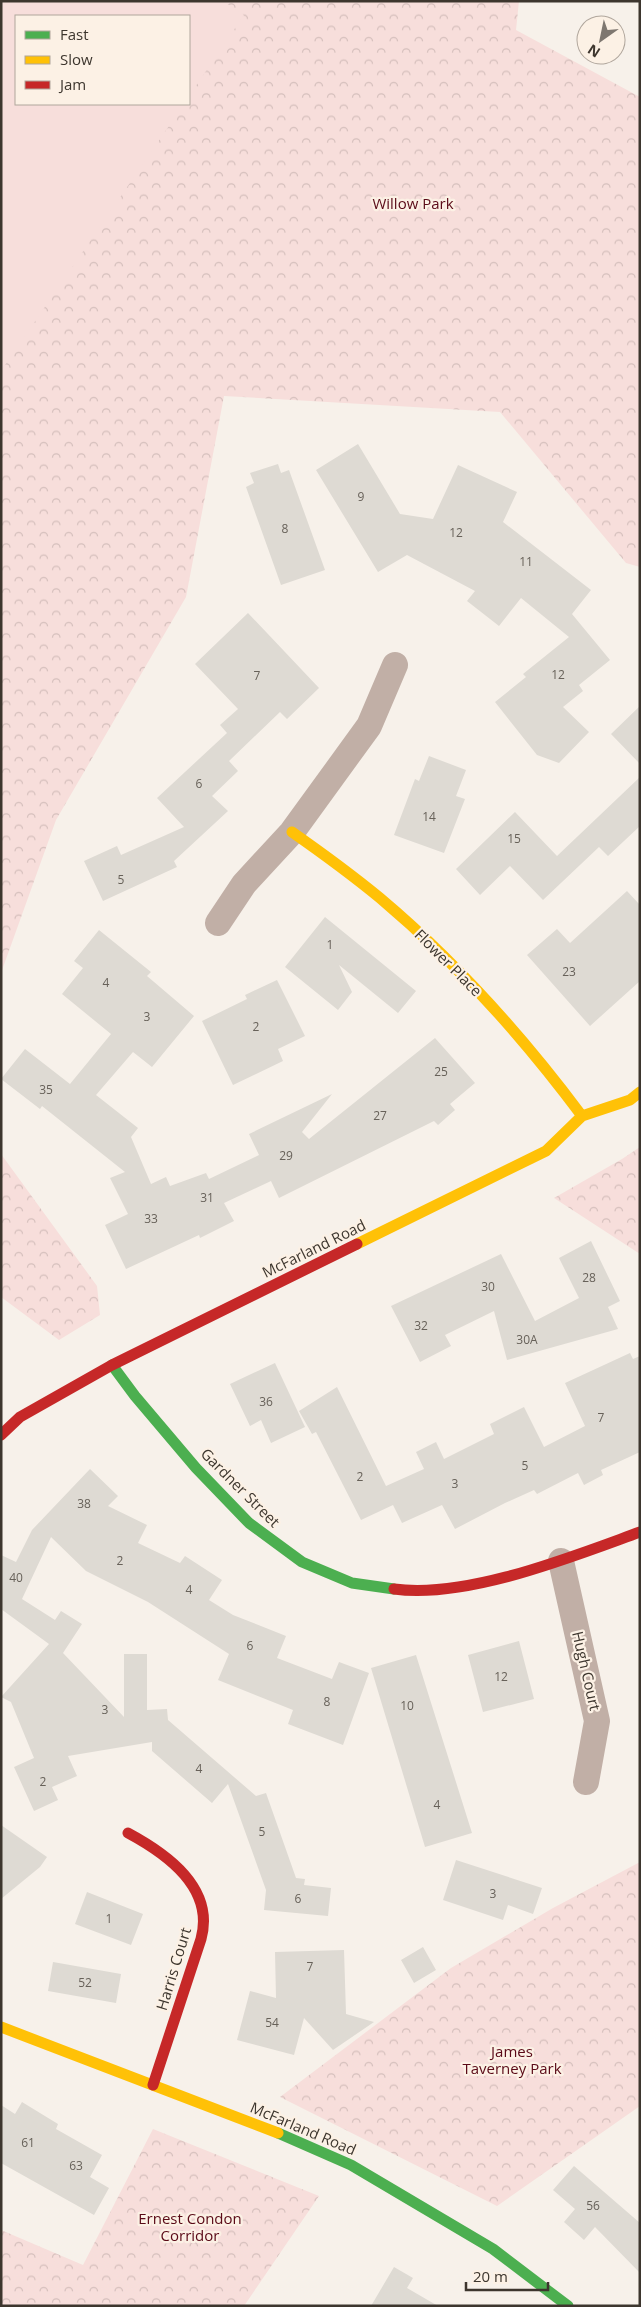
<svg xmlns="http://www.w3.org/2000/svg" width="641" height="2307" viewBox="0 0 641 2307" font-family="'Open Sans',sans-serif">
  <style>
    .park { fill: url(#park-crowns); fill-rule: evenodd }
    .garden { fill: #f7dedb }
    .building { fill: #dedad3 }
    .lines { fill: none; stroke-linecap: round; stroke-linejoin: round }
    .street { stroke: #c1afa6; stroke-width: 26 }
    .fast { stroke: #4caf50; stroke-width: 11 }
    .slow { stroke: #ffc107; stroke-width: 11 }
    .jam { stroke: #c62828; stroke-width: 11 }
    .labels { text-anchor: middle; stroke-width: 4.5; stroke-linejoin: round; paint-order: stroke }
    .number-label { font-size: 12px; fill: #676159 }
    .park-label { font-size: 15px; fill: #5a0a17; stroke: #fcf1e5 }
    .street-label { font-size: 15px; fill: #3d362e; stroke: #fcf1e5 }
  </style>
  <defs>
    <pattern id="park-crowns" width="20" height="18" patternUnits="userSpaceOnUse" patternTransform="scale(1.25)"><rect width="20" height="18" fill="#f7dedb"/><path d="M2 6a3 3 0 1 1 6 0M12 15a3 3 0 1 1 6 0" fill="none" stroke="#d5bfbc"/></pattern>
  </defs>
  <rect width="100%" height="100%" fill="#f7f1ea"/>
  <path class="park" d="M1 1H519L516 30 640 97V567L626 563 500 412 224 396 186 597 56 820 1 973ZM16 16H189V104H16Z
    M640 1147V1254L554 1198 622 1159Z
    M1 1154 97 1286 100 1315 59 1340 1 1297Z
    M640 1862V2106L497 2206 280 2097 451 1968 553 1908Z
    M153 2129 319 2196 244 2306H1V2230L83 2265Z"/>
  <path class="garden" d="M1 1H223L244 15 189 96V16H16V104H184L1 371Z"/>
  <path class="building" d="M358 444 400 514 433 519 458 465 517 492 503 522 591 590 572 614 610 660 579 685 583 691 563 707 589 732 559 763 537 755 495 702 526 677 523 674 569 637 521 598 499 626 467 601 475 591 407 555 378 572 316 470Z
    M278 464 281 473 289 470 325 570 281 585 246 487 254 483 250 473Z
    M248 613 319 688 287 719 280 712 229 761 238 771 212 796 228 811 174 861 177 867 103 901 84 861 117 846 121 855 184 827 157 798 227 733 220 725 238 709 195 664Z
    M640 706V764L611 734Z
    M429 756 466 770 456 796 465 799 444 853 394 835 415 779 419 781Z
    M640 777V826L608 856 599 847 543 900 510 866 480 895 456 869 515 812 557 856Z
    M627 891 640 905V981L590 1026 527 955 557 929 570 943Z
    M325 917 416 991 398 1013 339 965 352 992 338 1010 285 967Z
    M99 930 151 972 147 976 194 1016 152 1067 133 1052 96 1095 138 1128 131 1137 151 1184 166 1177 170 1186 206 1173 209 1179 259 1155 249 1134 332 1094 302 1132 309 1139 435 1038 475 1083 450 1104 455 1110 438 1125 434 1121 279 1198 271 1181 224 1203 234 1221 200 1238 199 1235 126 1269 105 1225 128 1214 110 1178 125 1172 42 1106 40 1109 1 1079 25 1049 70 1084 111 1034 62 994 83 968 74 961Z
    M277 980 305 1036 278 1049 283 1061 233 1085 202 1021 247 999 245 995Z
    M591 1241 620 1301 608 1307 618 1329 507 1360 494 1311 445 1335 451 1346 420 1362 391 1306 501 1254 535 1321 579 1298 559 1258Z
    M630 1353 633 1359 640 1356V1452L601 1470 603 1475 584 1485 578 1473 537 1494 534 1490 505 1503 455 1529 442 1505 402 1523 393 1505 361 1520 316 1432 312 1434 299 1411 337 1387 386 1486 424 1469 416 1452 436 1442 444 1459 494 1434 490 1424 524 1407 544 1447 585 1426 565 1383Z
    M275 1363 305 1427 271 1443 261 1420 250 1426 230 1384Z
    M90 1469 118 1496 108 1506 147 1525 138 1543 180 1563 185 1556 222 1580 209 1600 233 1615 286 1636 277 1658 332 1679 339 1662 369 1673 343 1745 288 1724 293 1710 218 1680 229 1654 148 1602 86 1571 51 1537 22 1599 55 1620 61 1611 82 1624 63 1653 124 1717V1654H147V1710L167 1709 168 1720 256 1796 266 1793 296 1878 305 1879 304 1885 331 1888 328 1916 264 1910 266 1890 228 1784 212 1803 152 1751V1742L68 1756 77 1776 52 1787 58 1800 34 1811 14 1767 34 1758 11 1702 1 1697 49 1644 1 1609V1555L16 1562 32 1530Z
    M519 1641 534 1699 483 1712 468 1655Z
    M416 1655 472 1833 425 1847 371 1668Z
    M1 1825 47 1857 40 1867 1 1899Z
    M456 1860 542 1888 533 1914 508 1905 503 1920 443 1900Z
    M87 1892 143 1914 131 1945 75 1924Z
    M423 1947 436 1970 414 1983 401 1960Z
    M344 1950 346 2014 374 2022 333 2050 304 2018 294 2055 237 2040 250 1991 276 1998 275 1952Z
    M53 1962 121 1974 116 2003 48 1991Z
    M22 2102 58 2124 56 2129 102 2155 90 2177 109 2188 94 2215 1 2163V2105L15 2114Z
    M574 2166 640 2223V2273L595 2227 584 2240 564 2222 575 2209 553 2190Z
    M394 2267 413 2278 407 2288 438 2306H371Z"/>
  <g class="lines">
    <path class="street" d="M218 923 244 884 292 832 369 726 395 665
      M561 1561 597 1721 586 1782"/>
    <path class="fast" d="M112 1365 135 1396 196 1468 249 1523 302 1562 352 1583 394 1589
      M278 2133 351 2165 493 2249 568 2306"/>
    <path class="slow" d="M292 832C322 853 352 875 380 898 456 962 523 1037 582 1116
      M357 1244 546 1151 582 1116 630 1100 640 1092
      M1 2027 278 2133"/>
    <path class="jam" d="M1 1435 20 1417 112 1365 357 1244
      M394 1589C467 1599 571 1557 640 1532
      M128 1833C167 1854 215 1888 201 1939L153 2085"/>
  </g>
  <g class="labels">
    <g class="number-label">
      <text x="361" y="501">9</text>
      <text x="285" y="533">8</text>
      <text x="456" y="537">12</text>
      <text x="526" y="566">11</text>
      <text x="558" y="679">12</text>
      <text x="257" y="680">7</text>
      <text x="199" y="788">6</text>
      <text x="429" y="821">14</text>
      <text x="514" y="843">15</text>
      <text x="121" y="884">5</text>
      <text x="330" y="949">1</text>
      <text x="569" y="976">23</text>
      <text x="106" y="987">4</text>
      <text x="147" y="1021">3</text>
      <text x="256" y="1031">2</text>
      <text x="441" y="1076">25</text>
      <text x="46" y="1094">35</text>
      <text x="380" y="1120">27</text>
      <text x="286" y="1160">29</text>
      <text x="207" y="1202">31</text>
      <text x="151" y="1223">33</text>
      <text x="589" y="1282">28</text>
      <text x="488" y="1291">30</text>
      <text x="421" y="1330">32</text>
      <text x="527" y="1344">30A</text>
      <text x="266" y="1406">36</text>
      <text x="601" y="1422">7</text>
      <text x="525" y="1470">5</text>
      <text x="360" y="1481">2</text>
      <text x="455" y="1488">3</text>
      <text x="84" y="1508">38</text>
      <text x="120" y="1565">2</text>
      <text x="16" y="1582">40</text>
      <text x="189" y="1594">4</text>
      <text x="250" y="1650">6</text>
      <text x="501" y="1681">12</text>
      <text x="327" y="1706">8</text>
      <text x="407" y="1710">10</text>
      <text x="105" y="1714">3</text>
      <text x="199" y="1773">4</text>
      <text x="43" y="1786">2</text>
      <text x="437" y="1809">4</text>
      <text x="262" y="1836">5</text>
      <text x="493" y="1898">3</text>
      <text x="298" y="1903">6</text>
      <text x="109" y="1923">1</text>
      <text x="310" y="1971">7</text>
      <text x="85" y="1987">52</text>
      <text x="272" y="2027">54</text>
      <text x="28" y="2147">61</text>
      <text x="76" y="2170">63</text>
      <text x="593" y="2210">56</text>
    </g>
    <g class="park-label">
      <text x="413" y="209">Willow Park</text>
      <text x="512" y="2057">James<tspan x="512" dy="17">Taverney Park</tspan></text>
      <text x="190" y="2224">Ernest Condon<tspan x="190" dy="17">Corridor</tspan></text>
    </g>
    <g class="street-label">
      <text transform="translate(448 963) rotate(45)" y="5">Flower Place</text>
      <text transform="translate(314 1249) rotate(-26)" y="5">McFarland Road</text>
      <text transform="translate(240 1488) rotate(45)" y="5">Gardner Street</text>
      <text transform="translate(586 1671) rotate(77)" y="5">Hugh Court</text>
      <text transform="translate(174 1969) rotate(-73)" y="5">Harris Court</text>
      <text transform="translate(303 2129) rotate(23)" y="5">McFarland Road</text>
    </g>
  </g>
  <rect width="641" height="2307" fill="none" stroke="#3d362e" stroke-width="5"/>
  <rect x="15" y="15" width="175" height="90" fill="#fcf1e5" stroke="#b0a69c"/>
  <rect x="25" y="31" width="25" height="8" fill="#4caf50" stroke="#b0a69c"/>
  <text x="60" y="40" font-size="15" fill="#3d362e">Fast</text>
  <rect x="25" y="56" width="25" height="8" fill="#ffc107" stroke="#b0a69c"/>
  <text x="60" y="65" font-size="15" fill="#3d362e">Slow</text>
  <rect x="25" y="81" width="25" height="8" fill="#c62828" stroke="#b0a69c"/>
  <text x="60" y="90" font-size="15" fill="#3d362e">Jam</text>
  <g transform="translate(601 40) rotate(213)"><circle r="24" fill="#fcf1e5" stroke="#b0a69c"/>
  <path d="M0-4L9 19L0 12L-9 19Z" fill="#7e7770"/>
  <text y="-8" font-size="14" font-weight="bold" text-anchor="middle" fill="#3d362e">N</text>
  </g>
  <path d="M466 2282v8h82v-8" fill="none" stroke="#3d362e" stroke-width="2.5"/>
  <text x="473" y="2282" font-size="15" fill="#3d362e" stroke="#fcf1e5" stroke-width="4" paint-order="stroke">20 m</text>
</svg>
